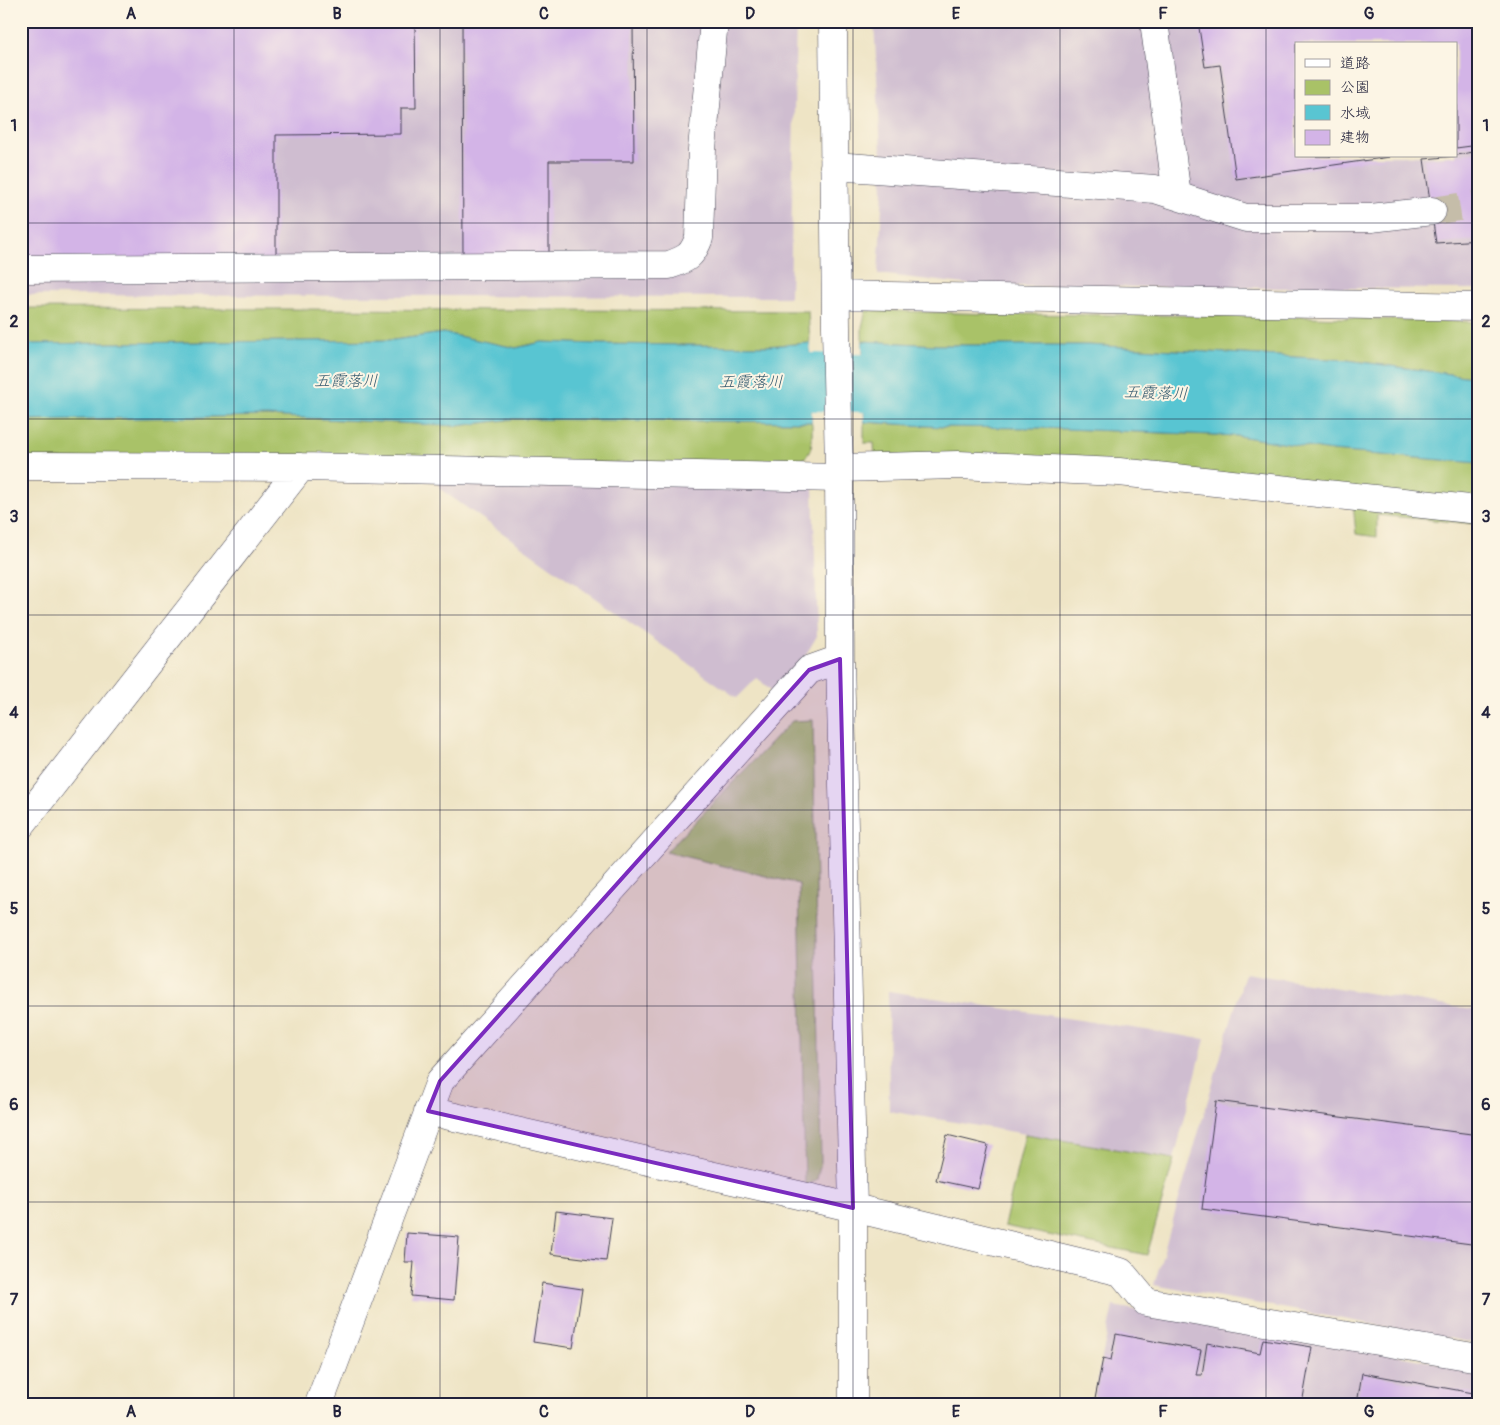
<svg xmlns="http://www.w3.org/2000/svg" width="1500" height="1425" viewBox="0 0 1500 1425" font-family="Pangolin,'Klee One',sans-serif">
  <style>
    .industrial { fill: #cfbdd0; fill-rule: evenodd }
    .green { fill: #a9c267; stroke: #667251 }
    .water { fill: #59c5d2; stroke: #3e7486 }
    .pier { fill: #eee4c5 }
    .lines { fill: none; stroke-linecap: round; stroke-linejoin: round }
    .river { stroke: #59c5d2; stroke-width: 58 }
    .building { fill: #d3b4e7 }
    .minor-tunnel { stroke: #c5bda9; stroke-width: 28; stroke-dasharray: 28 14; stroke-linecap: butt }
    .minor-casing { stroke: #413f50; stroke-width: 29 }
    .minor { stroke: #fff; stroke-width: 28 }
    .marked { fill: #7b2cbf; fill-opacity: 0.2; stroke: #7b2cbf; stroke-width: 4; stroke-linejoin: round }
    .grid { fill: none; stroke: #22223b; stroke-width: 1; stroke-opacity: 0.55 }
    .labels { text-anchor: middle; stroke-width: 4; stroke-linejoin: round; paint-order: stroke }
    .water-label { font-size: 16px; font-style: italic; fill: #355b70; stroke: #fcf5e5 }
    .neatline { fill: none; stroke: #22223b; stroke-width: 2 }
    .grid-label { font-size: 16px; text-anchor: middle; font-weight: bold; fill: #22223b }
  </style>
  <rect width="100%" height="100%" fill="#fcf5e5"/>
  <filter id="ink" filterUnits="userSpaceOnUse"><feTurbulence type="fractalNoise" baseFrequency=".02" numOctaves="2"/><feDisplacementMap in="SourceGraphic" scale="10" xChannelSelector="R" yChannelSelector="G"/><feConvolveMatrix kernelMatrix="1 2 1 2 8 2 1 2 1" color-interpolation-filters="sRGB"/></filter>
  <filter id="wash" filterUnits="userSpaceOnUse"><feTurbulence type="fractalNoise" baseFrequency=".0096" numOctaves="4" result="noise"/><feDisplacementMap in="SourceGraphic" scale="20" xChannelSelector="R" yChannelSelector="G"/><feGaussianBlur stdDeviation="1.12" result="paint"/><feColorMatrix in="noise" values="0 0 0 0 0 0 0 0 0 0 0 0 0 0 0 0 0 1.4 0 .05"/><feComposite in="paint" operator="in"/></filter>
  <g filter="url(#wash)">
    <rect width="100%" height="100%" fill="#eee4c5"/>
    <path class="industrial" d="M21 21H796L790 297 21 295Z
      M874 21H1479V289L982 286 878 274 883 190ZM1296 44H1456V156H1296Z
      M439 481 813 486 817 636 804 658 772 691 757 678 737 698 440 489Z
      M1245 973 1479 1011V1342L1476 1343 1154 1285Z
      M888 991 1205 1039 1174 1159 889 1111Z
      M1113 1306 1479 1370V1404H1092Z"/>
    <path class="green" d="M21 308 808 311 810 343 767 346 596 344 542 342 516 348 443 333 394 340 21 344Z
      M866 310 989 314 1276 316 1479 322V378L1347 360 1087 345H936L862 341V327Z
      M267 416 457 426 513 419 812 422C812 441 815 454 796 464L21 459V420Z
      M864 422 944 427 1041 428 1239 436 1333 451 1479 463V504L875 461 874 443H864Z
      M1353 504 1479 516V524L1377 515V537L1356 534Z
      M813 720 821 1162 817 1179 805 1188 799 884 666 852 792 721Z
      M1025 1134 1174 1159 1147 1255 1004 1226Z"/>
    <path class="water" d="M443 333 516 348 542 342 596 344 767 346 810 343 812 422 513 419 457 426 267 416 21 420V344L394 340Z
      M862 341 936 345H1087L1347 360 1479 378V463L1332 451 1239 436 1041 428 944 427 864 422Z"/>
    <path class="pier" d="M862 338V341L864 425 861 423 860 341Z
      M810 340 812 343 814 422 812 424Z"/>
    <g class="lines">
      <path class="river" d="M731 380 942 385"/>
    </g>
    <g id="blocks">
      <path class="building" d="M21 21H415L416 108H401V134L276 135V261L21 262Z
        M462 21H633L634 161H549V258H463Z
        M1198 21H1479V145L1456 148V44H1296V156L1390 157 1236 179 1220 65 1205 67Z
        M1479 151V240L1436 243 1424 159 1456 156V155Z
        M1216 1101 1479 1135V1245L1202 1209Z
        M947 1135 988 1145 978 1189 936 1180Z
        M556 1211 612 1218 606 1261 551 1254Z
        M407 1233 459 1237 454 1300 411 1296 414 1262H405Z
        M542 1283 582 1289 573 1348 533 1342Z
        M1116 1334 1201 1350 1196 1375H1202L1207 1343 1260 1353 1263 1339 1312 1347 1302 1404H1094L1103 1358 1111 1360Z
        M1362 1373 1479 1394V1404H1357Z"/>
    </g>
  </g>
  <g filter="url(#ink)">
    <use href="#blocks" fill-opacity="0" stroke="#413f50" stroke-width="1"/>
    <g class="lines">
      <path class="minor-tunnel" d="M1432 211 1479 204"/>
      <g class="minor-casing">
        <path id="minor" d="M833 21 836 327 839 468 840 659 853 1208V1404
          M1154 21 1177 196
          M834 166 1155 189 1246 218H1371L1432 211
          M21 269 669 265C687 259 692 256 699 238L702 149 714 21
          M836 295 1479 307
          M21 466 301 467 839 478
          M839 468 958 465 1119 472 1479 510
          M21 825 301 467
          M428 1111 829 1202 1121 1272 1146 1302 1479 1358
          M319 1404 440 1081 809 670 840 659"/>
      </g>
      <use href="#minor" class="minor"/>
    </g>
  </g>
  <path class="marked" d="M840 659 853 1208 428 1111 440 1081 809 670Z"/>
  <path class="grid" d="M234 21V1404M440 21V1404M647 21V1404M853 21V1404M1060 21V1404M1266 21V1404M21 223H1479M21 419H1479M21 615H1479M21 810H1479M21 1006H1479M21 1202H1479"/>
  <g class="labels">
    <g class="water-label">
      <text x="346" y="386">五霞落川</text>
      <text x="751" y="387">五霞落川</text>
      <text transform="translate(1156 392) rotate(2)" y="6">五霞落川</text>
    </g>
  </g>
  <rect width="1500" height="1425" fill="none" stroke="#fcf5e5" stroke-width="55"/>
  <rect x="1295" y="42" width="162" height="115" fill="#fcf5e5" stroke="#a5a1a1"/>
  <rect x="1305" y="59" width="25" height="8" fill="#ffffff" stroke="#a5a1a1"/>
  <text x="1340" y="68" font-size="15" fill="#22223b">道路</text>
  <rect x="1305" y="80" width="25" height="15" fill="#a9c267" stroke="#a5a1a1"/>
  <text x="1340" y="92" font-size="15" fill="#22223b">公園</text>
  <rect x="1305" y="105" width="25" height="15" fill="#59c5d2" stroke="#a5a1a1"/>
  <text x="1340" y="118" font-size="15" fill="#22223b">水域</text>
  <rect x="1305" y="130" width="25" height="15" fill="#d3b4e7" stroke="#a5a1a1"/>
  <text x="1340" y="142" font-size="15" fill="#22223b">建物</text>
  <rect x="28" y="28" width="1444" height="1370" class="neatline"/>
  <g class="grid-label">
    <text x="131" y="19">A</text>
    <text x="337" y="19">B</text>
    <text x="544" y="19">C</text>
    <text x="750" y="19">D</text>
    <text x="956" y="19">E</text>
    <text x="1163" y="19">F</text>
    <text x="1369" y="19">G</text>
    <text x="14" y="131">1</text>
    <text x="1486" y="131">1</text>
    <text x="14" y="327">2</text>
    <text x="1486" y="327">2</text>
    <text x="14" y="522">3</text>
    <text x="1486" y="522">3</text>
    <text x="14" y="718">4</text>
    <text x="1486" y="718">4</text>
    <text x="14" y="914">5</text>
    <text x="1486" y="914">5</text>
    <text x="14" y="1110">6</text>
    <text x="1486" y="1110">6</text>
    <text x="14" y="1305">7</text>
    <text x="1486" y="1305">7</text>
    <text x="131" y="1417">A</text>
    <text x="337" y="1417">B</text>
    <text x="544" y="1417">C</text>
    <text x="750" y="1417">D</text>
    <text x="956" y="1417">E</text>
    <text x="1163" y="1417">F</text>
    <text x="1369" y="1417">G</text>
  </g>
</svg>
